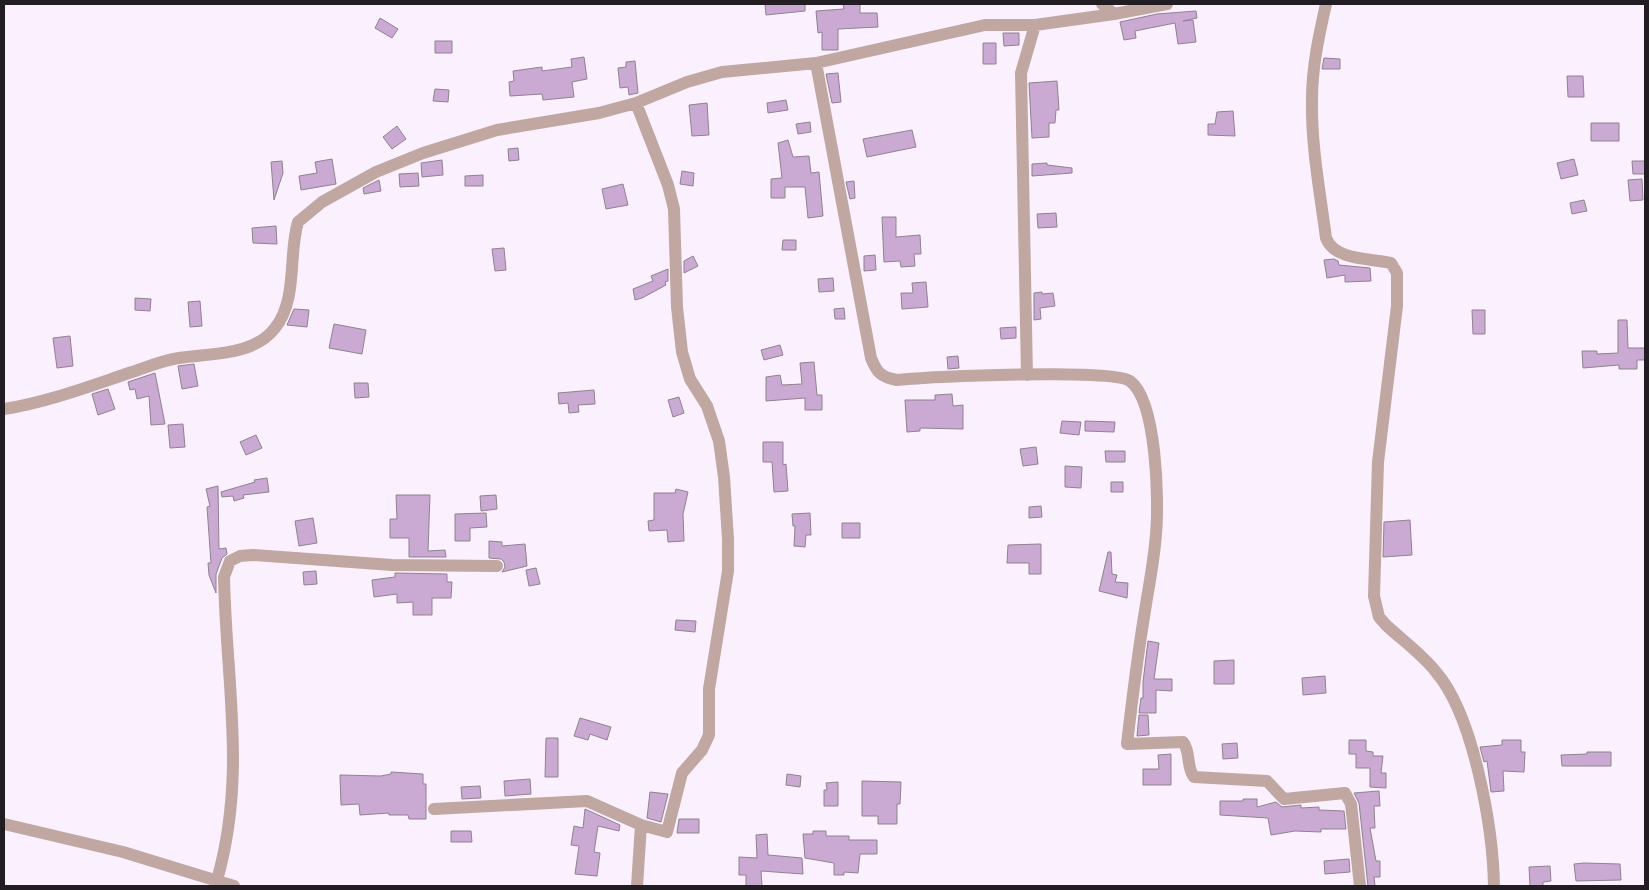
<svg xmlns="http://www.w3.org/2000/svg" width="1649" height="890" viewBox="0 0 1649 890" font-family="Signika,sans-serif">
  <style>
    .building { fill: #caa9d2; stroke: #8f8292 }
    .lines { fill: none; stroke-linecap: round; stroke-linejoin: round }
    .street { stroke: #c0a7a1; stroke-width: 12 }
  </style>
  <rect width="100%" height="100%" fill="#fbf0fe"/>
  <path class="building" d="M765 4H805V11L766 15Z
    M843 4H860V13H877L878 27 838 29V50H822V32L818 33 816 11 844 9Z
    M1196 11 1197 18 1183 21 1193 20 1196 42 1178 44 1175 23 1135 31 1136 38 1124 40 1120 22 1157 14Z
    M380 18 398 29 392 38 375 28Z
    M1003 33H1019V45L1004 46Z
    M435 41H452V53H435Z
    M983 43H996V64H983Z
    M584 57 587 79 572 82 574 97 543 100 542 94 510 96 509 82 514 81 513 71 542 67V71L572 67 571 59Z
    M1324 58 1340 59V69H1322Z
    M635 61 638 93 629 95 628 87 620 88 618 68 626 67V62Z
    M838 73 841 102 832 103 826 74Z
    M1567 76H1583L1584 97H1568Z
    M1057 81 1059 110H1056L1055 123H1049V137L1032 138 1029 83Z
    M435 89 449 90 448 102 433 101Z
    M786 100 788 110 768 113 767 103Z
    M707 103 709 135 692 136 689 105Z
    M1233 111 1235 136 1208 135V124H1215L1217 112Z
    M810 122 811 132 798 134 796 124Z
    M1591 123H1619V141H1591Z
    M397 126 406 139 392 149 383 137Z
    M912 130 916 147 867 157 863 139Z
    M788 140 793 157 809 156 811 173 819 172 823 216 808 218 805 187H785V198H771V179L782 178 778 143Z
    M518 148 519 160 509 161 508 149Z
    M332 159 336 184 301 190 299 176 317 173 315 162Z
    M1574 159 1578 175 1561 179 1557 163Z
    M442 160 443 175 422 177 421 163Z
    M282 161 283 173 274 200 271 162Z
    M1632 161H1645V174H1633Z
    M1047 163V165L1072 168V173L1032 176V164Z
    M682 171 694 173 693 186 680 184Z
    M418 173 419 186 400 187 399 174Z
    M483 175V186H465V176Z
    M1642 179 1643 200 1630 201 1628 180Z
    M379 180 381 191 364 194 363 188Z
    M854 181 855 198 850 199 846 182Z
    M623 184 628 205 606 209 602 189Z
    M1584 200 1587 211 1572 214 1570 203Z
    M1056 213 1057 227 1038 228 1037 214Z
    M882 217H896V237L920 235 921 254H914L915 266 901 267 900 261 884 262Z
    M276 226 277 244 253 243 252 228Z
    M783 240H796V250H782Z
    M504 248 506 270 495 271 492 249Z
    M875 255 876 270 864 271V256Z
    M693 256 698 266 684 273V261Z
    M1334 259 1338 261 1339 265 1370 268 1371 281 1345 282V275L1327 278 1324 260Z
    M668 269V281L665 282 666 285 642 298 635 300 633 289 653 281 651 276Z
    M833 278 834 291 819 292 818 279Z
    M926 282 928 307 902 309 901 293H913L912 283Z
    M1042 292V294L1053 293 1055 306 1040 308 1041 319 1034 320V293Z
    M135 298 151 299 150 311 135 310Z
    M200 301 202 326 190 327 188 302Z
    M844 308 845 319H835L834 309Z
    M294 309 309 310 307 327 287 325Z
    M1472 310H1485V334H1473Z
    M1618 320H1627L1628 348H1645V360H1637V369H1619V365L1583 368 1582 351H1597V354L1618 353Z
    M334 324 366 330 362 354 329 348Z
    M1016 327V338L1001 339 1000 328Z
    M70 336 73 366 57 368 53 338Z
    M780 345 783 355 764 360 761 350Z
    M958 356 959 368 948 369 947 357Z
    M814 362 817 395H822V410H805V398L766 401V377L780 375 782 385 802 384 800 363Z
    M194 364 198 386 182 389 178 366Z
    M155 373 165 424 151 425 149 396 137 399 135 389 130 390 128 382Z
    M354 383H368L369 397 355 398Z
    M108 389 115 409 98 415 92 394Z
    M594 390 595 404 578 405 579 412 569 413 568 403 559 404 558 393Z
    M952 394 953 406 963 405V429L920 428V431L907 432 905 400H935V395Z
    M679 397 684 413 673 417 668 400Z
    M1062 421 1081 422 1079 435 1060 433Z
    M1085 421 1115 422 1114 432 1085 431Z
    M183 424 185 447 170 448 168 425Z
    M256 435 262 448 246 455 240 442Z
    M763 442H783V465L786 464 788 491 774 492 772 462H763Z
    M1036 447 1038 464 1023 466 1020 449Z
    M1105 451H1125V462H1106Z
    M1065 466 1082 467 1081 488 1065 487Z
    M267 478 269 492 243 495 244 498 234 501 233 496 222 497 221 492 255 482 254 480Z
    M1111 482H1123V492H1111Z
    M218 486 219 549 226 548 227 554 222 558 216 574V593L209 575 208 563H211L207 507 210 506 206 489Z
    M676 489 688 492 683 514 684 541 668 542 667 530 649 531 648 521 654 520V493H675Z
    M396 495H430L428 551 445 550 446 557H409V538H390V519H397Z
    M496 495 497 509 481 511 480 496Z
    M1041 506 1042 517 1029 518V507Z
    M486 513 487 527 470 528V541H455V514Z
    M810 513 811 535H806L805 547 794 546 795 526H793L792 514Z
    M313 518 317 543 299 546 295 521Z
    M1410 520 1412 555 1383 557 1384 522Z
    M842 523H860V538H842Z
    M489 541 502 542V546L525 544 527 566 502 572 505 567 504 562 501 559 489 558Z
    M1041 544V574H1029V563H1007L1008 545Z
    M1108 552H1111L1112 574 1117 575 1115 582 1128 583 1127 598 1099 591Z
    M536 568 540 584 529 586 526 570Z
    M316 571 317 584 304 585 303 572Z
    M395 573 447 574V582H452L451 598H432V615H413V602L397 603V594L374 597 372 580 395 577Z
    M676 620 696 621 695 632 675 630Z
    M1148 641 1159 643 1154 679H1172V691L1156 690V713H1139L1141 698H1143V682Z
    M1234 660V684H1214V661Z
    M1325 676 1326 693 1303 695 1302 678Z
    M1139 715H1148L1149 735 1137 736Z
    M580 718 611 727 607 740 590 734 588 740 574 736Z
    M546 738H558V777H545Z
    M1349 740H1366V751L1373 752V756H1383L1381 773H1386V788L1370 787V768H1356V754H1349Z
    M1502 740H1521V752H1525L1524 772 1503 771 1504 791 1491 792 1487 761 1484 762 1480 747 1502 745Z
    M1237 743 1238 758 1223 759 1222 744Z
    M1587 752H1611V766H1562L1561 755 1587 754Z
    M1171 754V785H1143V769H1159L1158 755Z
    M391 772 423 774V784H426V819H409L408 815H389V813L360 815 359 804 341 805 340 775 381 776 391 774Z
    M787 774 801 776 800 787 786 785Z
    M530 779 531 794 505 796 504 781Z
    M862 781 901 782 900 804H897V824H878V816H862Z
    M838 782V806H824V790H827L826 783Z
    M480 786 481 798 462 799 461 787Z
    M1379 791 1380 806H1374L1375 828H1370L1376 861H1380V877H1374L1375 886H1368L1359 803 1354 793Z
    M650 792 668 794 661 822 647 818Z
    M1243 799H1257V807L1276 802 1282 807 1301 805V808L1319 807V810L1344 811 1346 829H1321V832L1295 831 1271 835 1268 818 1220 815V801H1243Z
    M585 809 620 825 619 831 598 826 594 852 600 853 597 876 575 874 579 846 571 845 574 826 583 828Z
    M679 819H699V833H677Z
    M451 831H471L472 842H451Z
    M813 831H826V836H849V840H877V854H860L858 873 844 872V875H834V863L805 858 803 834H813Z
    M767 834 768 855 802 858 803 874 761 871 762 886H746V875H739V857L757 858 756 835Z
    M1349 859 1350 872 1325 874 1324 861Z
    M1584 863 1620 864 1621 880 1576 881 1574 864Z
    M1550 866 1551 881 1543 882V886H1530L1529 867Z"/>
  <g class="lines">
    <path class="street" d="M1102 4 1114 14
      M1326 4C1319 35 1312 67 1312 99 1311 145 1320 192 1326 238 1335 261 1370 258 1391 263L1397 273V306L1378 462 1374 596 1379 617 1386 625C1402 640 1422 654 1436 672 1474 716 1493 829 1494 886
      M816 63 871 358C877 373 881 377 897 380 929 377 1113 368 1130 381 1157 401 1159 502 1156 534 1154 562 1148 590 1144 617 1137 659 1132 701 1127 744L1183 742C1191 752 1186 767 1194 777L1267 781 1284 799 1345 793 1351 804 1360 886
      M636 103 668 185 674 209 677 307 682 352 690 379 707 406 719 441 724 477 728 539V571L709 689V735L702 750 682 773 667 832 641 825 637 886
      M1027 375 1021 73 1035 25
      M4 409C48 402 90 386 132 372 147 367 163 360 179 358 210 353 254 356 275 328 298 299 288 255 298 222L322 202 376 172 423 153 497 130 599 113 636 103 687 82 722 72 816 63 985 25H1035L1114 14 1167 4
      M434 809 587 801 641 825
      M4 824 123 852 234 886
      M217 880C247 775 226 683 224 577L230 561 240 556 253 555 392 565 497 566"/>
  </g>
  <rect width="1649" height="890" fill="none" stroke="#221d23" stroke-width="10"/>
</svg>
